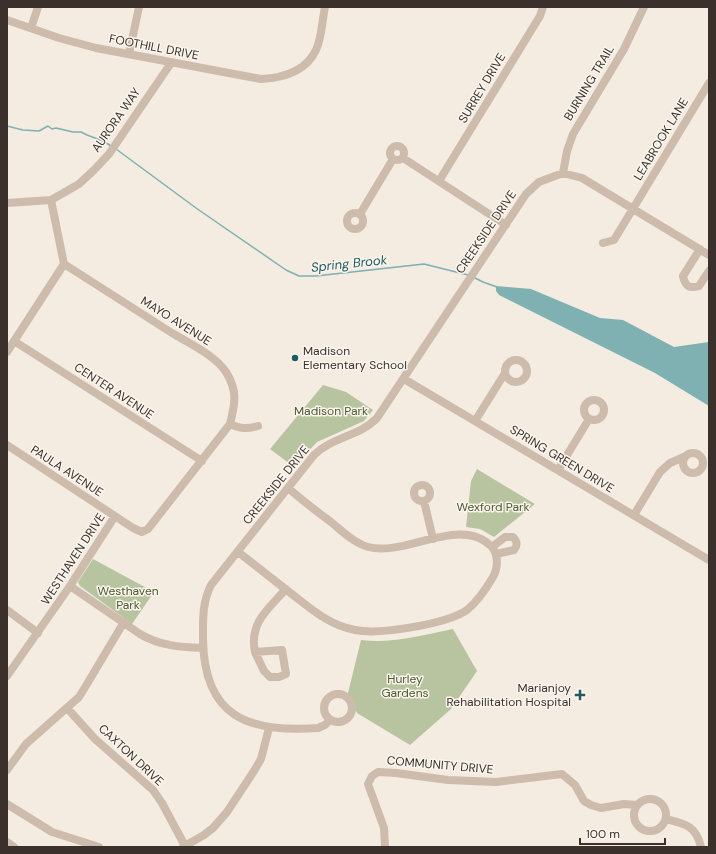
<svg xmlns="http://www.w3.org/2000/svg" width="716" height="854" viewBox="0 0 716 854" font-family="'DM Sans',sans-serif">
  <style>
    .green { fill: #b8c4a0 }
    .water { fill: #7fb0b2 }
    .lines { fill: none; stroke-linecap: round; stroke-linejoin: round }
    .stream { stroke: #7fb0b2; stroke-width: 1.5 }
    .minor { stroke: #cdbbac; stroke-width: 8 }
    .poi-dot { fill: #1f5a5e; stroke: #fbf5ee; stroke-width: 1.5 }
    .labels { text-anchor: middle; stroke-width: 3; stroke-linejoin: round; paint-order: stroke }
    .street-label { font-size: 12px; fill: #3b302b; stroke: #fbf5ee }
    .poi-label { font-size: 12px; fill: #3b302b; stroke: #fbf5ee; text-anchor: start }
    .park-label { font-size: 12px; fill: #4a5a2e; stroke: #fbf5ee }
    .water-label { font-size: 13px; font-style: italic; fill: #1f5a5e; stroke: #fbf5ee }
  </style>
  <rect width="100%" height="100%" fill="#f4ebe1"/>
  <path class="green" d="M323 385 346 392 373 410 364 421 317 442 294 467 270 449Z
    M477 469 535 504 494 537 480 529 466 527 471 481Z
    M93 559 154 592 132 624 80 586 78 582 80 579Z
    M453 629 477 671 451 709 410 745 357 713 348 693 361 640C392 644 423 635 453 629Z"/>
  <path class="water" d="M496 286 531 289 600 318 623 320 674 347 709 342V406L655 373 499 295 496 291Z"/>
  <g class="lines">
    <path class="stream" d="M7 126 23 130 39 131 48 126 52 129 56 128 73 132H81L87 135 103 141 111 146
      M116 149 196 208 286 270 299 276H316L424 264 468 275
      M473 277 483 282 497 287"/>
    <path class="minor" d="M7 20 59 38 96 48 261 79C283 78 306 71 316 50 322 37 322 21 325 7
      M31 28 38 7
      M129 54 139 7
      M390 153a7 7 0 1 1 14 0a7 7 0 1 1-14 0Z
      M403 158 506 225
      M563 173 567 151 573 134 624 49 644 7
      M439 181 540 16 543 7
      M7 203 51 200 79 184 94 170 109 154 171 63
      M347 221a8 8 0 1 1 16 0a8 8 0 1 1-16 0Z
      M360 214 393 159
      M603 243 614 240 709 83
      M700 249 683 276C685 286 689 289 699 286L709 271
      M14 341 202 461
      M7 352 64 264 51 200
      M505 371a11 11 0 1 1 22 0a11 11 0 1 1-22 0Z
      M404 379 709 560
      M584 410a10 10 0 1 1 20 0a10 10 0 1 1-20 0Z
      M475 421 505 373
      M230 424C240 429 247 429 258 426
      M7 445 133 528 142 532 148 529 230 424C235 404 238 391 226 372 216 356 189 343 172 333 136 310 100 287 64 264
      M683 463a10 10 0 1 1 20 0a10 10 0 1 1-20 0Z
      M558 470 589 419
      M414 493a8 8 0 1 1 16 0a8 8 0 1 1-16 0Z
      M424 501 433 539
      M634 515 660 472 670 463 686 456
      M492 547 505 537H513C517 541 518 545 514 550L496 554
      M238 552C255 565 271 578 288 591 309 607 328 625 355 630 379 635 447 624 467 610 478 601 486 589 493 577 498 568 499 554 491 546 460 515 405 557 368 547 354 543 342 531 331 522 316 511 302 500 288 488
      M70 586 140 634C160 646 180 647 203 648
      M7 610 38 633
      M282 650 286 674 279 677H270L264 671 255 652Z
      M255 652C249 623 268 609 286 589
      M7 676 70 586 115 516
      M324 708a14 14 0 1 1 28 0a14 14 0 1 1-28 0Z
      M67 708 95 739 153 790 162 803 185 846
      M330 720 325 725 318 728C248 733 204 717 203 639 203 620 202 603 211 585L314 455C332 437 360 436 377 418L526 194 539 182 563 173 582 178 709 255
      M7 770 26 744 79 697 84 689 124 622
      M634 815a16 16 0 1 1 32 0a16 16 0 1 1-32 0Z
      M7 804 52 832 99 847
      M666 819C686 824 696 826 701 847
      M7 842 14 847
      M183 847 204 835 213 828 227 812 254 771 261 759 269 728
      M385 847 384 828 368 784 372 776 378 772 396 773 448 780 496 782 562 774 575 785 584 801 591 805 601 808 624 804 637 805"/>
  </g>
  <g class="poi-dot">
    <circle cx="295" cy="358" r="4"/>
    <path d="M578 689h4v4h4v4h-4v4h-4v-4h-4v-4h4z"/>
  </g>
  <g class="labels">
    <g class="street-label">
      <text transform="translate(154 47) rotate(11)" y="4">FOOTHILL DRIVE</text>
      <text transform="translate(589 83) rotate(-59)" y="4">BURNING TRAIL</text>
      <text transform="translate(482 88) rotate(-59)" y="4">SURREY DRIVE</text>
      <text transform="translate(116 120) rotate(-55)" y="4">AURORA WAY</text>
      <text transform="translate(661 139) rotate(-59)" y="4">LEABROOK LANE</text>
      <text transform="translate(486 232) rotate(-56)" y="4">CREEKSIDE DRIVE</text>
      <text transform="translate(176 321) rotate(32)" y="4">MAYO AVENUE</text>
      <text transform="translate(114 391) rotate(33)" y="4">CENTER AVENUE</text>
      <text transform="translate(562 459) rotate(31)" y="4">SPRING GREEN DRIVE</text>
      <text transform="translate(67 471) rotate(33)" y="4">PAULA AVENUE</text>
      <text transform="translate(276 485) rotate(-51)" y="4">CREEKSIDE DRIVE</text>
      <text transform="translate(73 559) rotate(-57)" y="4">WESTHAVEN DRIVE</text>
      <text transform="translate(131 755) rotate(43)" y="4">CAXTON DRIVE</text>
      <text transform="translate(440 765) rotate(5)" y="4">COMMUNITY DRIVE</text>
    </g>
    <g class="poi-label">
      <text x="303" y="355">Madison<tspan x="303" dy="14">Elementary School</tspan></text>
      <text x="571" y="692" text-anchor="end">Marianjoy<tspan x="571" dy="14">Rehabilitation Hospital</tspan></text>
    </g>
    <g class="park-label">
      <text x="331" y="415">Madison Park</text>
      <text x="493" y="511">Wexford Park</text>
      <text x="128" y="595">Westhaven<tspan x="128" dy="14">Park</tspan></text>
      <text x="405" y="683">Hurley<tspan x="405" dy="14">Gardens</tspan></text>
    </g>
    <g class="water-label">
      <text transform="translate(349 263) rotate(-6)" y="5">Spring Brook</text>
    </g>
  </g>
  <rect width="716" height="854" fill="none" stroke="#3b302b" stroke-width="16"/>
  <path d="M580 838v6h85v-6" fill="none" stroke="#3b302b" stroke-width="2"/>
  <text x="586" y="838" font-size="12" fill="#3b302b" stroke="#fbf5ee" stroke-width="3" paint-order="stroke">100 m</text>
</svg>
